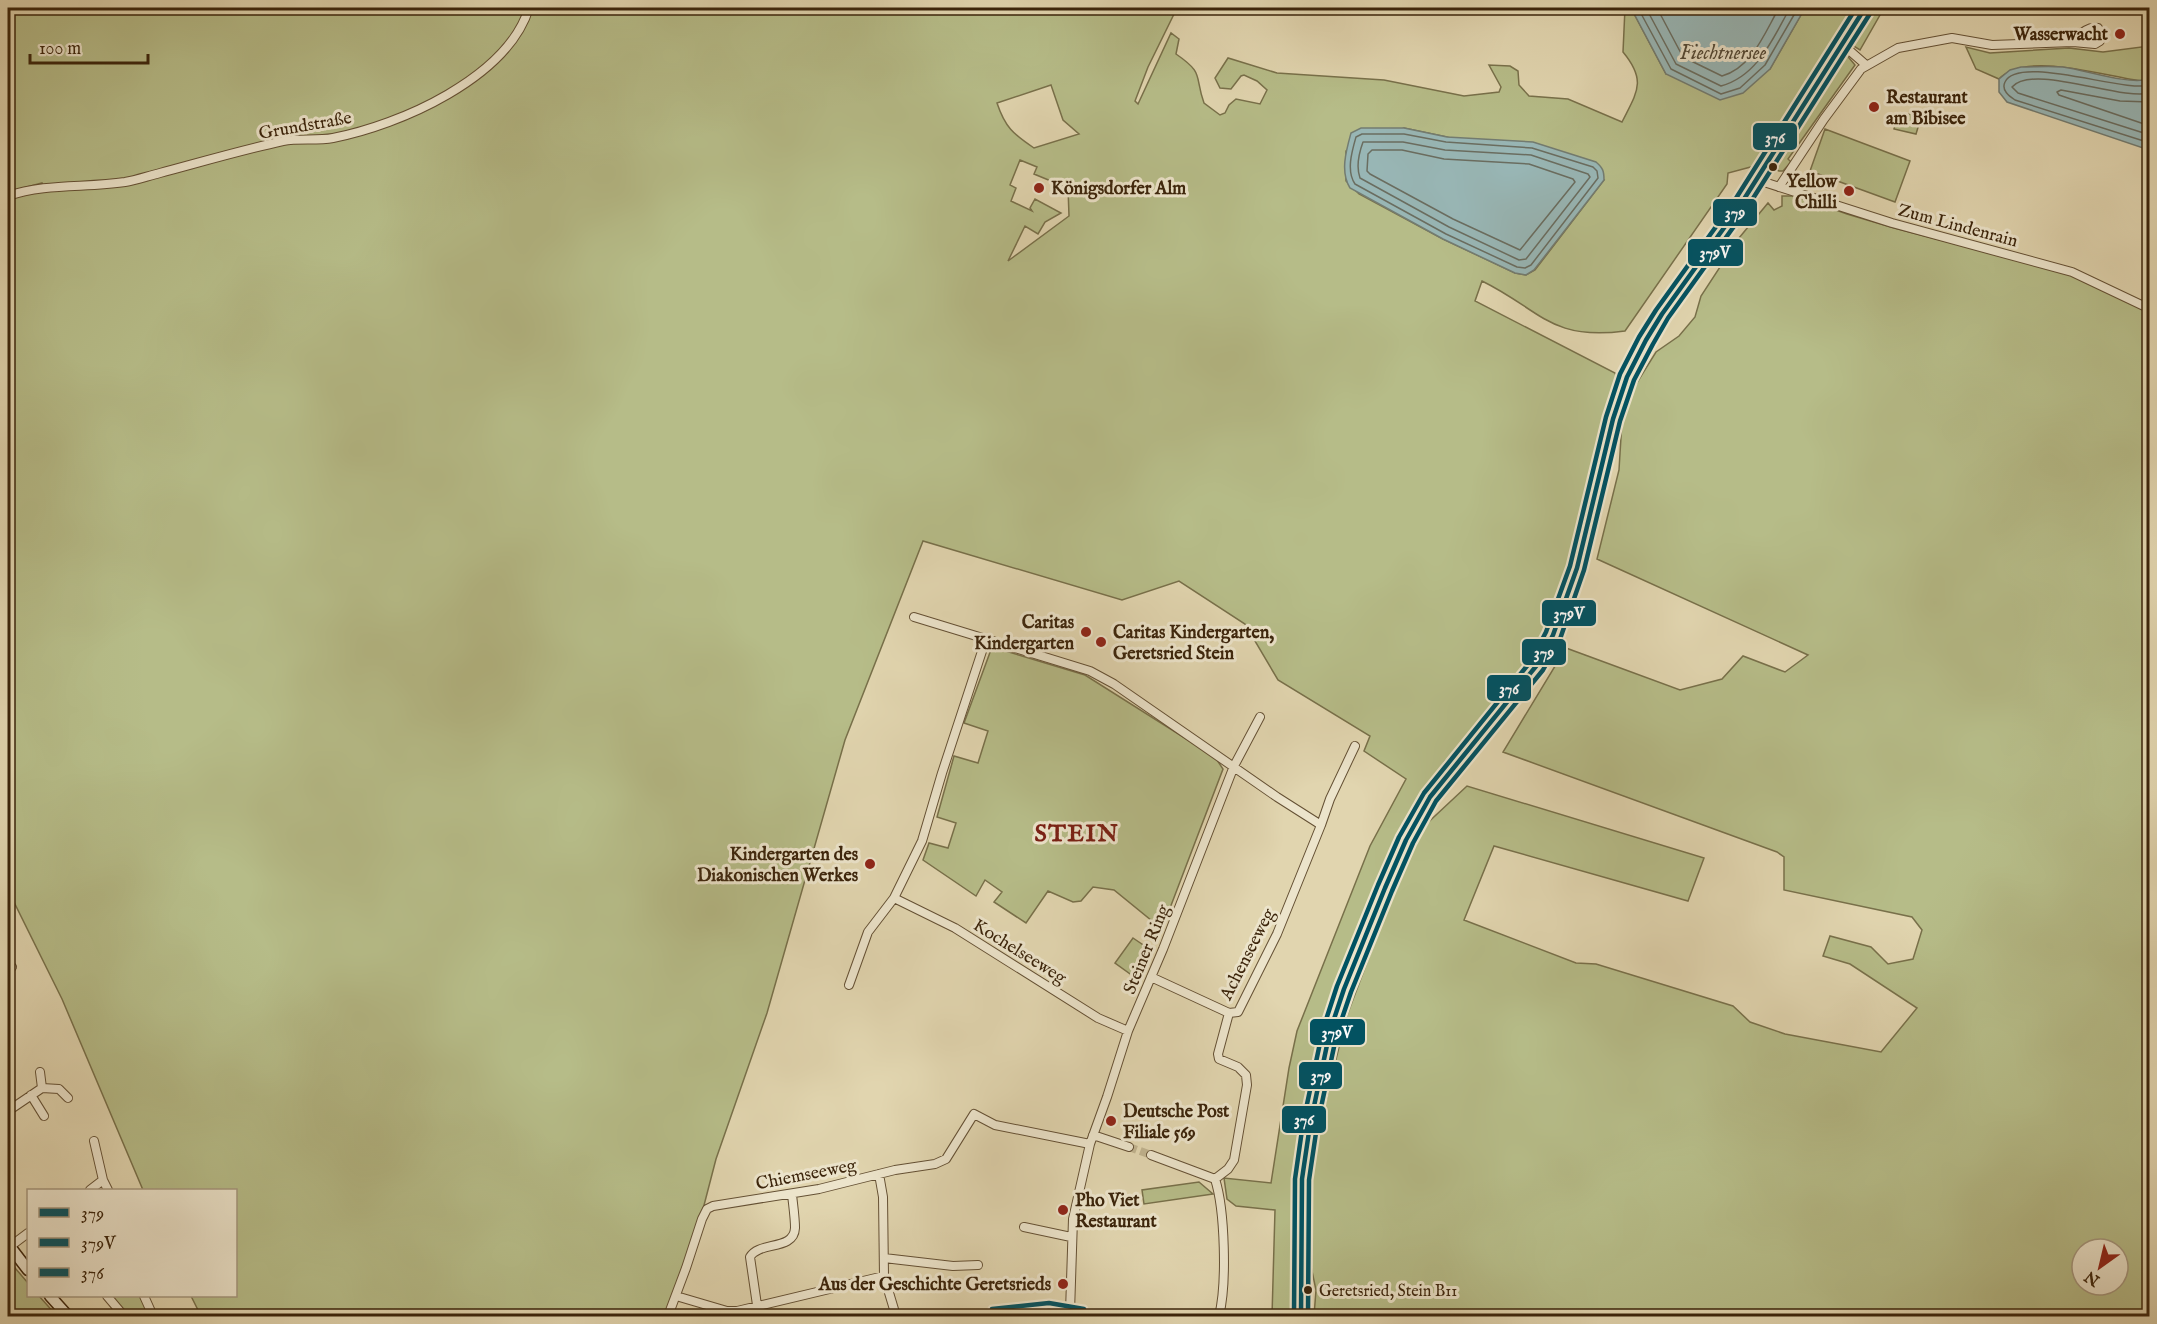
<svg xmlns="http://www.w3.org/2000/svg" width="2157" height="1324" viewBox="0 0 2157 1324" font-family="'IM FELL English',serif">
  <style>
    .green { fill: #b6bc88; stroke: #78704a; stroke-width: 1.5; fill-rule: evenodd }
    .water { fill: #98b6b5; stroke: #737c71; stroke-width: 1.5 }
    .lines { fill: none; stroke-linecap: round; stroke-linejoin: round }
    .shore { stroke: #6a6d60; stroke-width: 1.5 }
    .street-tunnel { stroke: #c0b28e; stroke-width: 8; stroke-dasharray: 8 4; stroke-linecap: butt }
    .street-casing { stroke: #645034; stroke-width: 10 }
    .secondary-casing { stroke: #3b240b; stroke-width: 13 }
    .primary-casing { stroke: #3b240b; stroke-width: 14 }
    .street { stroke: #ece4cb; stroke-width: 8 }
    .secondary { stroke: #ece4cb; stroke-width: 10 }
    .primary { stroke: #e1d5af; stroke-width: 12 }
    .bus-1-casing { stroke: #ece4cb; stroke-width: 9 }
    .bus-2-casing { stroke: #ece4cb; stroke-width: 9 }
    .bus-3-casing { stroke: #ece4cb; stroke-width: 9 }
    .bus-1 { stroke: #005262; stroke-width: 4.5 }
    .bus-2 { stroke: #005262; stroke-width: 4.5 }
    .bus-3 { stroke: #005262; stroke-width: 4.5 }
    .poi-dot { fill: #8f2418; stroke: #ece4cb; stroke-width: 2 }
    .bus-dot { fill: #3b240b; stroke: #ece4cb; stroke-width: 2 }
    .labels { text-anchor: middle; stroke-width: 6; stroke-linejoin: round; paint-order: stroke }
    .bus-label { font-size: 16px; fill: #3b240b; stroke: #ece4cb; text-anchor: start }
    .poi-label { font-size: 18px; font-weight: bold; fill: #3b240b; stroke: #ece4cb; text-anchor: end }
    .street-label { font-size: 18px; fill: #3b240b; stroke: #ece4cb }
    .water-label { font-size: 20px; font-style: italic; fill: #524836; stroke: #ece4cb }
    .district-label { font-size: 24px; font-weight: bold; letter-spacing: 1.5px; fill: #7a1f14; stroke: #ece4cb }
    .line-badge { stroke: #ece4cb; stroke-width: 2 }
    .badge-label { font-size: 16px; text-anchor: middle; font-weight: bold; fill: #fff }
  </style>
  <rect width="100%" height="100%" fill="#e1d5af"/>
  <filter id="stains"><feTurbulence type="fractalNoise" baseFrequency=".00333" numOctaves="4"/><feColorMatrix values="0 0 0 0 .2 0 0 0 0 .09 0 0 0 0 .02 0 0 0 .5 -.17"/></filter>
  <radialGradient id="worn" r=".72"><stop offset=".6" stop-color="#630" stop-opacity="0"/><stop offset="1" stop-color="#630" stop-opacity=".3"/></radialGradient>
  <path class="green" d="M8 8H1177L1148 67 1135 101 1138 104 1171 33 1179 39 1176 54C1205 74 1194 75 1204 103L1220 115 1225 113 1229 105 1236 99 1260 104 1267 90 1257 81 1244 75 1241 76 1231 89 1220 88 1215 78 1228 58 1277 73 1384 80 1464 96 1499 92 1501 87 1489 65 1510 66 1518 71 1519 85 1529 96 1568 99 1622 122C1637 92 1647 81 1623 52L1625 8H1631L1666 74 1770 69 1805 8H1858L1758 165 1728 173 1727 184 1625 331C1550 341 1541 310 1482 281L1475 301 1615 373 1619 384 1572 566 1547 632 1531 660 1456 753 1445 761 1422 795 1391 855 1357 934 1321 1030 1301 1123 1295 1180 1299 1267 1290 1316H1272L1275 1210 1236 1206 1227 1199 1224 1178 1271 1183 1289 1068 1297 1031 1370 846 1406 779 1364 751 1370 736 1278 680 1245 624 1179 581 1122 600 923 541 845 740 767 1013 716 1159 702 1213 666 1316H201L191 1296H236V1190H143L62 999 8 890V199L44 190 42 183 8 192ZM1051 85 1063 120 1079 134 1034 148C1013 134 1005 127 997 103ZM1404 128 1447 137 1604 180 1535 270 1526 275 1515 273 1443 239 1359 194 1346 181V151ZM1020 160 1037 167 1034 174 1068 188 1069 216 1008 261 1025 226 1038 234 1045 222 1061 213 1035 199 1030 208 1032 211 1011 201 1016 188 1010 185Z
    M1859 8H1884L1860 50 1849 43 1845 53 1855 65 1788 159 1791 162 1783 171H1779L1775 169 1779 156Z
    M2149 46V79L2142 81C2107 77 2026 50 1999 79L1976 69 1966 47 1990 53 2069 48 2103 52Z
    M1905 114H1922L1916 134 1894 129 1896 119Z
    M1825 129 1910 161 1895 202 1810 171Z
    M1782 196H1797L1847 214 1894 228 2071 274 2149 311V1316H1314L1316 1290 1308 1252 1309 1191 1315 1146 1346 1018 1372 949V933L1420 830 1467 786 1704 858 1688 901 1494 846 1464 920 1576 963 1596 964 1733 1006 1750 1022 1785 1034 1881 1052 1917 1008 1850 964 1823 956 1830 936 1871 947 1888 964 1913 959 1922 930 1912 917 1784 890V857L1777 852 1503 752 1566 648 1680 690 1722 679 1743 656 1785 672 1808 655 1597 559 1619 470 1623 405 1656 352 1679 336 1695 317 1701 296 1739 238 1768 203 1774 210 1782 206ZM2082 1249H2118V1285H2082Z
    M992 647 1085 675 1215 757 1223 769 1162 929 1114 890 1093 887 1081 901 1073 902 1048 891 1026 923 994 902 1002 892 985 880 976 896 923 860 929 843 948 848 956 823 937 817 954 756 978 763 988 731 964 723Z
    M1133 938 1152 951 1133 976 1115 963Z
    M1199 1182 1213 1194 1144 1204 1142 1190Z
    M9 1261 28 1283V1296H39L57 1316H8V1263Z
    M112 1296H140L149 1316H128Z"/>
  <path class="water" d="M1631 8H1805L1770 69 1743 93 1720 100 1666 74Z
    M2021 67C2034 67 2049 66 2063 67 2086 70 2128 85 2149 79V150L2007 102 1999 92V79L2010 70Z
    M1361 128H1404L1447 137 1533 142 1596 162C1603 168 1604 171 1604 180L1534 270 1526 275 1515 273 1443 239 1350 188C1340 172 1346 151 1351 133Z"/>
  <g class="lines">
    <path class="shore" d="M1638 8 1671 69 1721 94 1740 88 1765 65 1798 8
      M1646 8 1676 64 1721 86C1758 76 1773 38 1790 8
      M1657 8 1683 57 1722 76C1752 68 1765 32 1779 8
      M2150 85C2125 93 2018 54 2005 82 2001 90 2009 96 2015 100L2150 143
      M2150 93C2121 101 2033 63 2012 87L2018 93 2150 135
      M2150 102 2120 101 2061 90 2057 92 2059 95 2150 126
      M1362 134H1404L1446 142 1532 148 1593 167 1597 171 1598 178 1531 265 1525 268 1517 267 1446 234 1355 184C1346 171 1352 151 1356 137Z
      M1403 142 1445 150 1531 155 1588 174 1590 177 1526 259 1519 260 1449 227 1360 178C1356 167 1359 153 1363 142Z
      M1372 150H1402L1444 159 1529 164 1573 179 1575 182 1520 250 1453 219 1370 174 1367 171 1368 154Z"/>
    <path class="street-tunnel" d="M1129 1147 1151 1155"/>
    <g class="street-casing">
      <path id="street" d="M1842 44 1866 65
        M1756 178 1767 183 1892 223 2072 272 2150 309
        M1779 187 1824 119 1861 69 1898 48 1952 38 1992 45 2073 42 2095 44 2100 41 2102 35 2098 28C2087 26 2081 34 2073 42
        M8 196C45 183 86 188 125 182 136 180 148 176 160 173 201 162 242 150 283 141 299 138 317 141 333 138 400 125 507 78 529 8
        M914 617 986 639
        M1321 825 1330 799 1355 746
        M894 898 955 928 1098 1018 1128 1031
        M8 969 12 967
        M849 985 868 932 894 898 922 841 942 773 986 639 1090 671 1114 684 1277 797 1321 825 1277 934 1238 1012 1229 1013 1151 977
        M42 1088 59 1089 68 1098
        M31 1095 44 1116
        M8 1111 42 1088 40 1072
        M1093 1135 1129 1147
        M94 1141 103 1180
        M1151 1155 1215 1179
        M879 1174 883 1197 884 1276 896 1316
        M1215 1179 1228 1169 1234 1160 1247 1085 1246 1075 1238 1067 1219 1059 1218 1054 1229 1013
        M1215 1179C1225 1210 1227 1284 1219 1316
        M90 1190 103 1180 108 1190
        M1024 1227 1071 1237
        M8 1248 28 1233
        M884 1258 953 1266 978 1265
        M107 1296 124 1316
        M144 1296 153 1316
        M676 1296 727 1311H737L884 1276
        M757 1305 750 1257C759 1241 794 1251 795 1228 795 1217 793 1205 792 1194
        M1070 1312 1073 1219 1090 1144 1107 1097 1128 1031 1163 949 1234 766 1260 717
        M668 1316 686 1268 702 1219 707 1209 713 1206 819 1189 895 1170 935 1164 946 1159 974 1114 995 1125 1090 1144"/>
    </g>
    <g class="secondary-casing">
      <path id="secondary" d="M8 1244 28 1270
        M50 1296 68 1316
        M993 1316C1021 1312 1055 1307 1082 1316"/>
    </g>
    <g class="primary-casing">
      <path id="primary" d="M1301 1316 1302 1179 1310 1125 1330 1031 1344 989 1385 888 1406 840 1430 797 1537 665 1553 635 1577 568 1613 419 1627 377 1646 340 1662 314 1739 207 1865 8"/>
    </g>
    <use href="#street" class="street"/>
    <use href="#secondary" class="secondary"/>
    <use href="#primary" class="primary"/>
    <g class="bus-1-casing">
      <path id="bus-1" d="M993 1316 1049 1311 1082 1316
        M1301 1316 1302 1179 1310 1125 1330 1031 1344 989 1385 888 1406 840 1430 797 1537 665 1553 635 1577 568 1613 419 1627 377 1646 340 1662 314 1739 207 1865 8"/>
    </g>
    <g class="bus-2-casing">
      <path id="bus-2" d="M1308 1316 1309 1180 1317 1126 1337 1033 1351 992 1392 891 1413 843 1436 801 1543 670 1560 639 1584 570 1620 421 1634 380 1653 344 1668 318 1745 211 1871 12"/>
    </g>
    <g class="bus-3-casing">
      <path id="bus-3" d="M992 1309 1049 1303 1084 1309
        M1294 1316 1295 1179 1303 1123 1323 1029 1337 986 1378 885 1399 837 1424 793 1531 661 1546 632 1570 566 1606 417 1620 374 1639 337 1656 310 1733 203 1856 8"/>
    </g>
    <use href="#bus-1" class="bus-1"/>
    <use href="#bus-2" class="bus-2"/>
    <use href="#bus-3" class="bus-3"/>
  </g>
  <g class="poi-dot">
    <circle cx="2120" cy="34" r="6"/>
    <circle cx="1874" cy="107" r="6"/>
    <circle cx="1039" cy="188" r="6"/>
    <circle cx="1849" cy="191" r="6"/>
    <circle cx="1086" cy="632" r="6"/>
    <circle cx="1101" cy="642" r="6"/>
    <circle cx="870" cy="864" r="6"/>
    <circle cx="1111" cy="1121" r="6"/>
    <circle cx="1063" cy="1210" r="6"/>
    <circle cx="1063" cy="1284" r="6"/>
  </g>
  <g class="bus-dot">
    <circle cx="1773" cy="167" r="5"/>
    <circle cx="1308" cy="1290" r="5"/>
  </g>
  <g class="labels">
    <g class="bus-label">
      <text x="1319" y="1296">Geretsried, Stein B11</text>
    </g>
    <g class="poi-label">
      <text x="2108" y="40">Wasserwacht</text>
      <text x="1886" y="103" text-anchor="start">Restaurant<tspan x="1886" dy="21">am Bibisee</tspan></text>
      <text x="1837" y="187">Yellow<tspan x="1837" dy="21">Chilli</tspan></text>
      <text x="1051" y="194" text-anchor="start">Königsdorfer Alm</text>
      <text x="1074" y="628">Caritas<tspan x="1074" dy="21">Kindergarten</tspan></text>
      <text x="1113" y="638" text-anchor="start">Caritas Kindergarten,<tspan x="1113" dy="21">Geretsried Stein</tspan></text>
      <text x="858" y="860">Kindergarten des<tspan x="858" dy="21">Diakonischen Werkes</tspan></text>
      <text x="1123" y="1117" text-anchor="start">Deutsche Post<tspan x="1123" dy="21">Filiale 569</tspan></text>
      <text x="1075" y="1206" text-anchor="start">Pho Viet<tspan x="1075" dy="21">Restaurant</tspan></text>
      <text x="1051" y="1290">Aus der Geschichte Geretsrieds</text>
    </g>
    <g class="street-label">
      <text transform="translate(305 125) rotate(-10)" y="6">Grundstraße</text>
      <text transform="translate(1958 225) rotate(15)" y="6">Zum Lindenrain</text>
      <text transform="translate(1146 949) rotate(-68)" y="6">Steiner Ring</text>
      <text transform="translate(1020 951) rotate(32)" y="6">Kochelseeweg</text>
      <text transform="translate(1247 954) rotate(-63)" y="6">Achenseeweg</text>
      <text transform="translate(806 1174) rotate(-11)" y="6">Chiemseeweg</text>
    </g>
    <g class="water-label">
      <text x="1723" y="59">Fiechtnersee</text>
    </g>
    <g class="district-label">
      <text x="1077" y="841">STEIN</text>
    </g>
  </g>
  <g class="line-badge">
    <rect x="1752" y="122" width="46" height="29" rx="6" fill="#005262"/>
    <rect x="1712" y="198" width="46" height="29" rx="6" fill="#005262"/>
    <rect x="1687" y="238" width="57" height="29" rx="6" fill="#005262"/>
    <rect x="1541" y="599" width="56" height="28" rx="6" fill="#005262"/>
    <rect x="1521" y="638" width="46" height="28" rx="6" fill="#005262"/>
    <rect x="1486" y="674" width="46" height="28" rx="6" fill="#005262"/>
    <rect x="1309" y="1018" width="57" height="28" rx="6" fill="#005262"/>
    <rect x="1298" y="1061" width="45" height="29" rx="6" fill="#005262"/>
    <rect x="1281" y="1105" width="46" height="29" rx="6" fill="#005262"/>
  </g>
  <g class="badge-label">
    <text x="1775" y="143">376</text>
    <text x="1735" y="218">379</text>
    <text x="1715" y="258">379V</text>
    <text x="1569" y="619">379V</text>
    <text x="1544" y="658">379</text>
    <text x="1509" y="694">376</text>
    <text x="1337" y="1038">379V</text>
    <text x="1321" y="1081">379</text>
    <text x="1304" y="1125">376</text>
  </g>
  <rect width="2157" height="1324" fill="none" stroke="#e1d5af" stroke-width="30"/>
  <rect x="9" y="9" width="2139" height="1306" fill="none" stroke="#3b240b" stroke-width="3"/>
  <rect x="15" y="15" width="2127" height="1294" fill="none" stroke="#3b240b" stroke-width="1.5"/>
  <rect x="27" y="1189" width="210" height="108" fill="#ece4cb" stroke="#a5977e" stroke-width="1.5"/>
  <rect x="39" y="1208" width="30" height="9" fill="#005262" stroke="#a5977e" stroke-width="1.5"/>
  <text x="81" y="1219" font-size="18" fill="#3b240b">379</text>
  <rect x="39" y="1238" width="30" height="9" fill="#005262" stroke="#a5977e" stroke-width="1.5"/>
  <text x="81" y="1249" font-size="18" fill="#3b240b">379V</text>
  <rect x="39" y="1268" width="30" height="9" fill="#005262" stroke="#a5977e" stroke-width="1.5"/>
  <text x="81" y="1279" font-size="18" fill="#3b240b">376</text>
  <g transform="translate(2100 1267) rotate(214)"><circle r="28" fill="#ece4cb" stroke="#a5977e" stroke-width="1.5"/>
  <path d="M0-4.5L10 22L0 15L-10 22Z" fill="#8f2418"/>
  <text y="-9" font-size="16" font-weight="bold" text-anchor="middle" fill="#3b240b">N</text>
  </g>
  <path d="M30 54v9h118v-9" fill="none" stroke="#3b240b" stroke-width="3"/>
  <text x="39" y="54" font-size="18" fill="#3b240b" stroke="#ece4cb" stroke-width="4.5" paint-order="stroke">100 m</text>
  <rect width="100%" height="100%" filter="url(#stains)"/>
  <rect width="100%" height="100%" fill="url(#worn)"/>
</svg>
